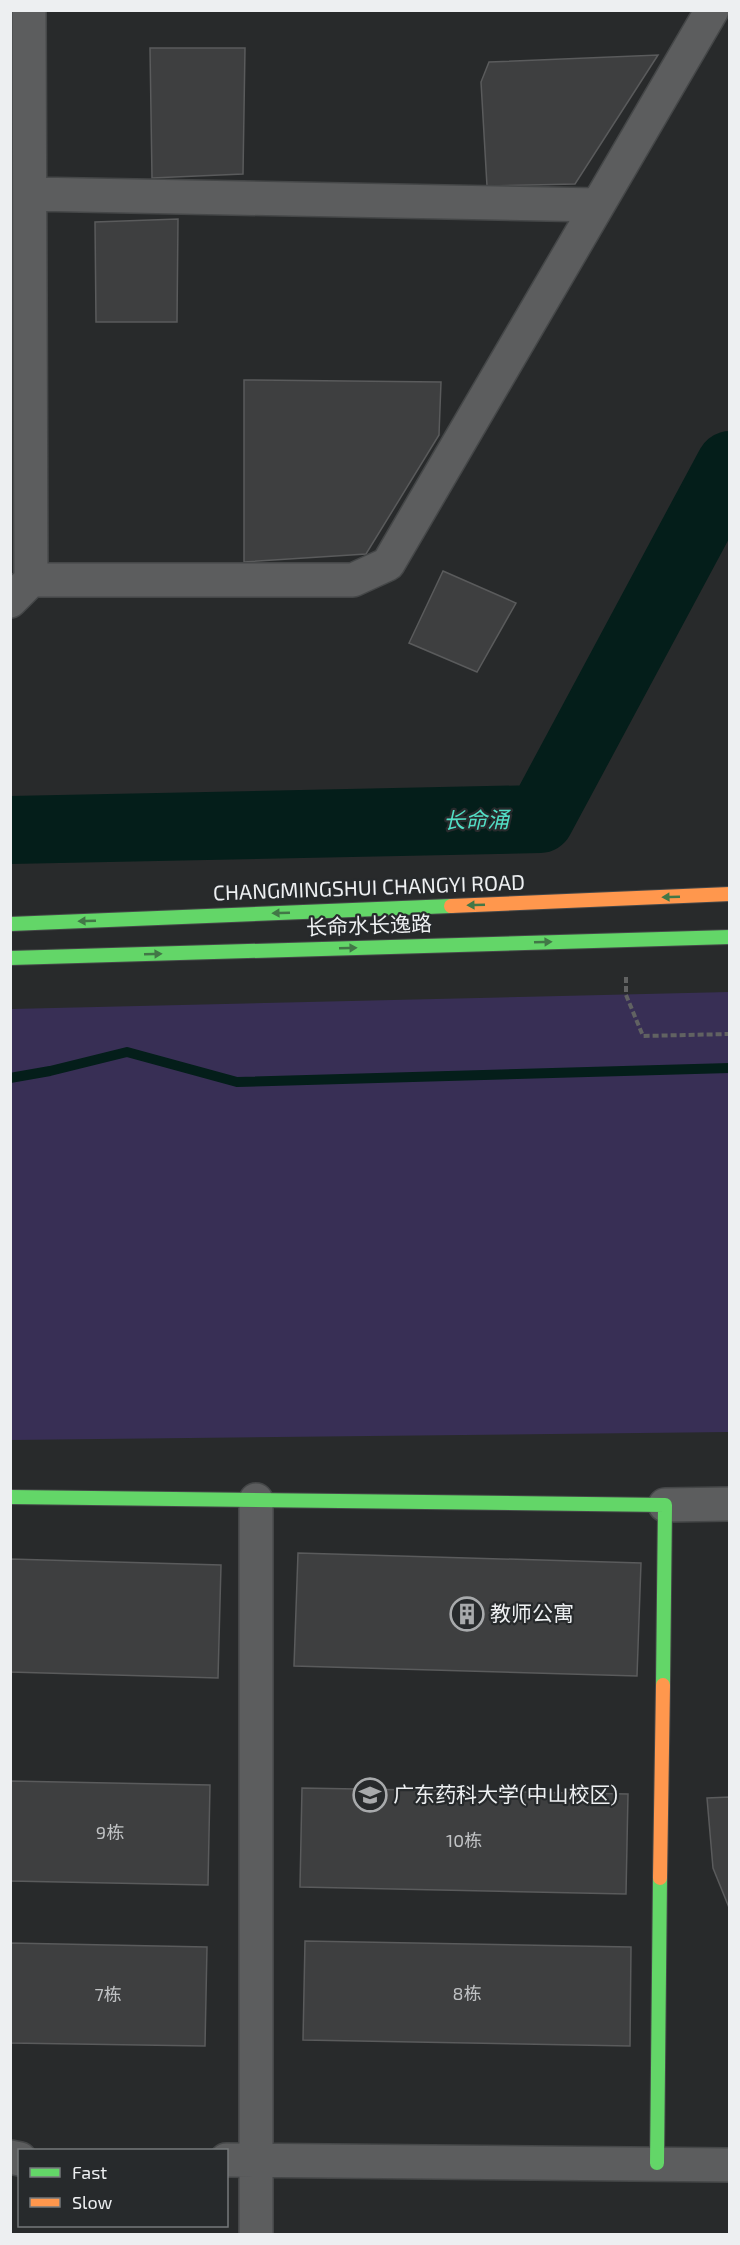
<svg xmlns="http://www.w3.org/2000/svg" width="740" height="2245" viewBox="0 0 740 2245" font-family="'Exo 2','Noto Sans SC',sans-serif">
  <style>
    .green { fill: #382f55 }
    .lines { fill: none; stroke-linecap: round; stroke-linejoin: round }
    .stream { stroke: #041e1a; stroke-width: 10 }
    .river { stroke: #041e1a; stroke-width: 68 }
    .building { fill: #3e3f40; stroke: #5a5b5c; stroke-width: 1.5 }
    .street-casing { stroke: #454748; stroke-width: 36 }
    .fast-casing { stroke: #454748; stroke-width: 16 }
    .slow-casing { stroke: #454748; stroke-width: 16 }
    .path { stroke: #616262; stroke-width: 4; stroke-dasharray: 6 3; stroke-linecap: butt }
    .street { stroke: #5c5d5e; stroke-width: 33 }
    .fast { stroke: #63d668; stroke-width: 14 }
    .slow { stroke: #ff974d; stroke-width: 14 }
    .oneway { fill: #427747 }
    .labels { text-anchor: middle; stroke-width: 4.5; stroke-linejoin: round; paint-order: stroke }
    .number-label { font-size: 18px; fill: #c1c3c5 }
    .street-label { font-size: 21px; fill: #edeff1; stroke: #272a2c }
    .poi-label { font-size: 21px; fill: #edeff1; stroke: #272a2c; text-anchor: start }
    .water-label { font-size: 22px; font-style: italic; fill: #52dec5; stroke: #272a2c }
  </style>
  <rect width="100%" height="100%" fill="#282a2b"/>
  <path class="green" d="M729 992V1432L11 1440V1009Z"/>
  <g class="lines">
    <path class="stream" d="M10 1078 50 1071 127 1052 237 1082 730 1068"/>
    <path class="river" d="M10 830 540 819 730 465"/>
  </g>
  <path class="building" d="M150 48H245L243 174 152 178Z
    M658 55 575 184 487 186 481 82 489 62Z
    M178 219 177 322H96L95 222Z
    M244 380 441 382 439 435 366 554 244 562Z
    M443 571 516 603 477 672 409 643Z
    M298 1553 641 1563 637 1676 294 1666Z
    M10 1559 221 1565 218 1678 10 1672Z
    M10 1781 210 1785 208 1885 10 1881Z
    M302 1788 628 1794 626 1894 300 1887Z
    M730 1797V1910L713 1868 707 1798Z
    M305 1941 631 1947 630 2046 303 2040Z
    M10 1943 207 1947 205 2046 10 2043Z"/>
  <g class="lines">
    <g class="street-casing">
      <path id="street" d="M30 194 598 205
        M31 580H353L388 564 712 10
        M10 601 31 580 29 10
        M665 1505 730 1504
        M10 2157 20 2159
        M226 2160 730 2165
        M256 2234V1500"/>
    </g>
    <g class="fast-casing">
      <path id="fast" d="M10 924 451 906
        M10 958 730 937
        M10 1497 665 1505 663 1685
        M657 2163 660 1878"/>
    </g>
    <g class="slow-casing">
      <path id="slow" d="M451 906 730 894
        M660 1878 663 1685"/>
    </g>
    <path class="path" d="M626 977V995L643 1036 730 1034"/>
    <use href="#street" class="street"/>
    <use href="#fast" class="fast"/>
    <use href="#slow" class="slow"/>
  </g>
  <defs><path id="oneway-solid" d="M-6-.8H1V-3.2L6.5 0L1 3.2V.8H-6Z" transform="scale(1.5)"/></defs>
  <g class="oneway">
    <use href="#oneway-solid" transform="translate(671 897) rotate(178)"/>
    <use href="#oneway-solid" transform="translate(476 905) rotate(178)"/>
    <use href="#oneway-solid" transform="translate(281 913) rotate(178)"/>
    <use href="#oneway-solid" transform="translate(87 921) rotate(178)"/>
    <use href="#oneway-solid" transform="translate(543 942) rotate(-2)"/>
    <use href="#oneway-solid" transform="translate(348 948) rotate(-2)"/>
    <use href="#oneway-solid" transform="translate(153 954) rotate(-2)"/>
  </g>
  <defs>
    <g id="building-ring" transform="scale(1.725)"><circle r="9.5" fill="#272a2c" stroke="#a8aaac" stroke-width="1.5"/><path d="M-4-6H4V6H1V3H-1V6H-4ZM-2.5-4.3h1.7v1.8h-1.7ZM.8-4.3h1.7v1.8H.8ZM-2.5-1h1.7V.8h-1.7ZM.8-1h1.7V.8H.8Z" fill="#a8aaac"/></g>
    <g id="university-ring" transform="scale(1.725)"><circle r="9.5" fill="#272a2c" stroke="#a8aaac" stroke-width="1.5"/><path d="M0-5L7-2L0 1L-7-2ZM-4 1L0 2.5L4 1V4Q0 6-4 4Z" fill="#a8aaac"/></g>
  </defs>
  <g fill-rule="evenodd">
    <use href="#building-ring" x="467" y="1614"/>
    <use href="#university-ring" x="370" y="1795"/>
  </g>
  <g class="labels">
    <g class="number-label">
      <text x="110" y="1839">9栋</text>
      <text x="464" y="1847">10栋</text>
      <text x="467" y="2000">8栋</text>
      <text x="108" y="2001">7栋</text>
    </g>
    <g class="street-label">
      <text transform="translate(369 888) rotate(-2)" y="7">CHANGMINGSHUI CHANGYI ROAD</text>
      <text transform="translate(369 926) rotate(-2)" y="7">长命水长逸路</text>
    </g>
    <g class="poi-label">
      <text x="490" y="1621">教师公寓</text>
      <text x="393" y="1802">广东药科大学(中山校区)</text>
    </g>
    <g class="water-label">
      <text transform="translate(476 820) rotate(-1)" y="8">长命涌</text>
    </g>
  </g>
  <rect width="740" height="2245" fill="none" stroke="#edeff1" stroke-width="24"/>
  <rect x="18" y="2149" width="210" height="78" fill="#272a2c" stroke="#76797b" stroke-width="1.5"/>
  <rect x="30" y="2168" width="30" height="9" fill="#63d668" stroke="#76797b" stroke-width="1.5"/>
  <text x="72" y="2179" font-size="18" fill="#edeff1">Fast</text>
  <rect x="30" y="2198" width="30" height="9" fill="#ff974d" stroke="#76797b" stroke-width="1.5"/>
  <text x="72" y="2209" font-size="18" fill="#edeff1">Slow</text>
</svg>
